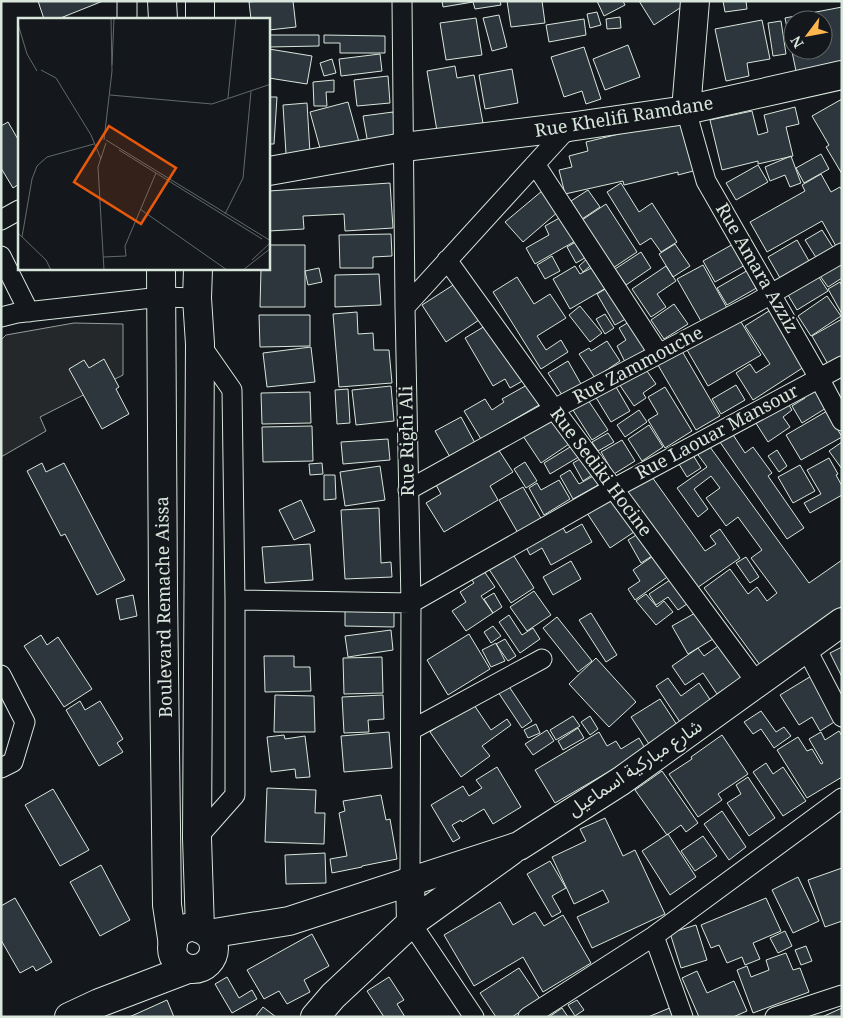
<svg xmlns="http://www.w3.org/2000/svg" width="843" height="1018" viewBox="0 0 843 1018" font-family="'Noto Serif','Noto Sans Arabic',serif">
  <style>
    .parking { fill: #24282b; stroke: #939e99 }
    .building { fill: #2c363c; stroke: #d8e6dc; fill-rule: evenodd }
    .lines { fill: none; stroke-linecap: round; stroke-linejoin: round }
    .street-casing { stroke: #d8e6dc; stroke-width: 21 }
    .secondary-casing { stroke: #d8e6dc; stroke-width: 30 }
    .primary-casing { stroke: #d8e6dc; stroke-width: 30 }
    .street { stroke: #14181c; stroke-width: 19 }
    .secondary { stroke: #14181c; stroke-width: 28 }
    .primary { stroke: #14181c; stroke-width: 28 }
    .labels { text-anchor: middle; stroke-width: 4; stroke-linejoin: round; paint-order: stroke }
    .street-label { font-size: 18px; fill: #d8e6dc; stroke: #14181c }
    .inset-road { fill: none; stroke: #626a69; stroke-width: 1 }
    .view { fill: #e8590c; fill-opacity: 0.15; stroke: #e8590c; stroke-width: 2.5 }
    .inset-edge { fill: none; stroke: #d8e6dc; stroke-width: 2.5 }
  </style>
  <rect width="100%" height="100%" fill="#14181c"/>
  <path class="parking" d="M74 323 123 324V375L40 417 46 431 1 457V340L6 335Z"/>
  <path class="building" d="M38 1H103L58 19H44Z
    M257 1H293L296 27 269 30V19H251L249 2Z
    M442 1H500L501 5 475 9 473 2 443 7Z
    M507 1H542L545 23 511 27Z
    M597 1H623L625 5 604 16Z
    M639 1H680L683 6 654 25Z
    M723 1H746L747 9 725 12Z
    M842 7V61L796 71 785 18ZM793 20H823V50H793Z
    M597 12 601 25 590 28 587 14Z
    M499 15 507 47 492 51 483 18Z
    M620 17 621 28 607 29 606 19Z
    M476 18 482 55 446 60 440 23Z
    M584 19 586 35 549 42 546 25Z
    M762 20 770 59 747 63 749 76 726 81 715 29Z
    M781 21 786 54 773 56 768 23Z
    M269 35H319V46L269 47Z
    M324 35 385 36V53H340V43H324Z
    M628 45 640 77 605 90 593 59Z
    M584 47 601 99 586 104 582 91 564 97 551 57Z
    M269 49 312 56 307 84 269 78Z
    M380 54 382 71 341 76 339 59Z
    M332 59 336 73 324 76 320 63Z
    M455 66 457 78 474 75 483 123 437 131 427 71Z
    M512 69 518 103 485 109 479 75Z
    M388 76 390 103 357 106 354 80Z
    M334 80V92H326L327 106H314L313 82Z
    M269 97H277L274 144H269Z
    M842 99V174L826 147 829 145 812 116Z
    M348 102 359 142 321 152 310 112Z
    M307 103 310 153 286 154 283 105Z
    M795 107 799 124 786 127 793 156 758 164V161L722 170 710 120 752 111 758 135 768 132 764 115Z
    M393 112 398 139 368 144 363 116Z
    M685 118 697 170 678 175V172L624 185 623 181 565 194 559 170 572 167 569 156 588 151 586 142Z
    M8 122 19 141V184L13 188 1 168V126Z
    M821 154 829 169 804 183 796 168Z
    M791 156 801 183 790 187 785 175 770 181 765 167Z
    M758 165 768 182 736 200 726 183Z
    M821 174 831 192 840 187 842 190V246L837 248 822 221 767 252 750 222 805 191 802 185Z
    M390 183 393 228 345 231 344 214 303 216 304 229 269 231V191Z
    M621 183 639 212 652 203 677 242 661 252 651 238 640 245 607 192Z
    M588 190 600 207 582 219 571 201Z
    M542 191 559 211 523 242 505 222Z
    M606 204 637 252 613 268 582 220Z
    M563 216 577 240 535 264 526 248 549 235 545 226Z
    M822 230 834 249 817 259 805 240Z
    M391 234 392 256 373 257V268H340L339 235Z
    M581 239 590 255 576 263 567 247Z
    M797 240 809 261 780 278 768 257Z
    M735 243 747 264 715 282 703 261Z
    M675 244 690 266 673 277 659 254Z
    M269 245H305V307H260L261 269H269Z
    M641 252 651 268 626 285 615 269Z
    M552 256 560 271 545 279 537 265Z
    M590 256 595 262 583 272 579 266Z
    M842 257V278L828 287 818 273Z
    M703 265 727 308 702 323 677 279Z
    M575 266 580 274 593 267 606 288 570 309 553 279Z
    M666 266 676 281 657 294 666 307 651 317 632 289Z
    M319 268 322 282 308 285 305 271Z
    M750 269 760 286 727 305 717 288Z
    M815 271 828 291 797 310 785 290Z
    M379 274 381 305 335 307V275Z
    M517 277 534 304 550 294 566 318 537 336 546 350 561 340 568 352 541 369 493 292Z
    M461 280 485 316 446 342 422 305Z
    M840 282 842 286V314L828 289Z
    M612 285 631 316 615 325 597 294Z
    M827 296 841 316 811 336 798 316Z
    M674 304 688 324 664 339 651 320Z
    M580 306 602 333 590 342 569 315Z
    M772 309 807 365 753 400 736 373 750 364 756 373 770 364 745 326Z
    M357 312 358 334 373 333 374 350H389L392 383 339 387 333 314Z
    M735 312 761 355 708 386 683 343Z
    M605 314 614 328 605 334 596 319Z
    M259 315H310V346L260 347Z
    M634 319 650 347 625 362 617 346 626 340 619 328Z
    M842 319V358L829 366 812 336Z
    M485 326 526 379 510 388 505 379 493 386 465 338Z
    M607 341 620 361 595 378 579 354 589 348 591 351Z
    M679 346 720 416 696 430 655 360Z
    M311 347 315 382 267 387 263 353Z
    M104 359 119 387 116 389 129 414 102 429 69 369 84 360 89 368Z
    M568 361 581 384 562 395 548 373Z
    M642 364 656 384 643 393 646 398 634 406 617 381Z
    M816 379 831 405 802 423 792 406 805 398 800 389Z
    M612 380 630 411 611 422 592 391Z
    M527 385 539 405 481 439 464 411 485 399 492 410 504 402 502 399Z
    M736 385 745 400 721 414 712 399Z
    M391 386 394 421 356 425 352 390Z
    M665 387 692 431 665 448 648 420 658 414 648 397Z
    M348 389 350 423 337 424 335 390Z
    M310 392 311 423 262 424 261 393Z
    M586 397 608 430 592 440 571 407Z
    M784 397 792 410 783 417 790 427 768 442 752 417Z
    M639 410 647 422 625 437 617 425Z
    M827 411 842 437 801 460 786 435Z
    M552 412 572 442 541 463 521 433Z
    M461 417 475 443 450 457 435 431Z
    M726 424 745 453 753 447 772 473 768 476 804 528 787 539 713 432Z
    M649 425 663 447 642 461 628 439Z
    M312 426 313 461 263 462 262 427Z
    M608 433 614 442 598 451 592 442Z
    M702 436 809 583 842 560V606L760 665 704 588 730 569 748 594 757 587 767 601 777 593 751 558 762 550 738 517 726 526 706 498 720 488 711 476 694 489 708 509 698 517 677 488 707 467 690 444Z
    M388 439 390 460 343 464 341 442Z
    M622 440 635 461 614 474 601 452Z
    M842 442V469L829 451Z
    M575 444 582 455 550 474 544 463Z
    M496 446 513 472 490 486 498 500 444 532 426 503 441 494 435 483Z
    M688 447 701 468 687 477 674 456Z
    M777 450 787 466 779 472 768 456Z
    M585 456 595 473 583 481 573 463Z
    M829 458 838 474 836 475 842 486V495L810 513 804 503 821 494 807 470Z
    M525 462 537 481 526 488 514 469Z
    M42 463 46 472 64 463 125 580 97 595 65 534 61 536 27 471Z
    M322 463 323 474 310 475 309 464Z
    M800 465 815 491 793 503 778 477Z
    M380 466 385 500 345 506 340 472Z
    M570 470 579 484 595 475 600 484 573 499 560 476Z
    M647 470 705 551 716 544 710 536 720 529 740 558 694 590 622 488Z
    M324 475H335L336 499 324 500Z
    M559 480 570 499 544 515 529 488 537 483 541 490Z
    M523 487 542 520 518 533 499 500Z
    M612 492 637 530 610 548 585 510Z
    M301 500 315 531 294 540 279 510Z
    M379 508 381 563 391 562 392 577 345 579 341 510Z
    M558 519 566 533 582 524 592 542 551 565 542 548 530 555 522 539Z
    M638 534 652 556 641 563 628 540Z
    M310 544 313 580 265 583 262 547Z
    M509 548 534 588 511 603 485 563Z
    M656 554 670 575 635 600 628 589 640 581 633 570Z
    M746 557 759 577 750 583 736 563Z
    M571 561 581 579 553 595 543 577Z
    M479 564 495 587 481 596 493 613 466 631 452 611 466 602 460 592 474 583 467 573Z
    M673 578 690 602 678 610 668 597 656 605 649 594Z
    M534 591 551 615 527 631 510 607Z
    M494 593 502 607 493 613 484 599Z
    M646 594 657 607 664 601 673 612 656 625 636 601Z
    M133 595 137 616 120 620 116 599Z
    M345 603 394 604V627L345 626Z
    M697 612 713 639 688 654 672 626Z
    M591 613 617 655 606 662 579 620Z
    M509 615 522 635 533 628 540 639 520 653 499 622Z
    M557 617 592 661 578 672 543 628Z
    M493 626 501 636 491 643 484 632Z
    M391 630 393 650 348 657 345 636Z
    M469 634 490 669 448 695 427 660Z
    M41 635 47 645 58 637 92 689 64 707 24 646Z
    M505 639 516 656 508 661 496 644Z
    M496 643 505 661 491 667 482 650Z
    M721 644 743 676 717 694 703 673 685 685 672 666 698 648 704 656Z
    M842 647V677L830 653Z
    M264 656H294V667H310L311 691 265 692Z
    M382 657 383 693 344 694 343 658Z
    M596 658 636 702 609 727 569 684Z
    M813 675 839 719 820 731 812 717 799 725 780 695Z
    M668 678 681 696 699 683 711 701 680 722 656 686Z
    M506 682 532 721 522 728 496 689Z
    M275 695 314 696 315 732H274Z
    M383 695 384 719 368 720 369 732 344 733 342 697Z
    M660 699 677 725 649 744 631 717Z
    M80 701 85 710 100 701 123 739 117 743 123 752 99 766 66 710Z
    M472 702 491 730 507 719 511 725 482 746 490 756 461 777 430 732Z
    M761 711 776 732 784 727 791 736 774 748 761 729 753 734 744 722Z
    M573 716 580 726 556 740 550 730Z
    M590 716 598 729 590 735 581 722Z
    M536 724 540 733 528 738 524 730Z
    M578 728 584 738 563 750 558 741Z
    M547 730 554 741 533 755 525 744Z
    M839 731 842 736V777L807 798 777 750 798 737 807 751 812 749 821 764 823 763 809 739 821 732 825 740Z
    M389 732 392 768 344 772 341 736Z
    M599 732 607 746 616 741 621 749 639 738 646 750 555 803 535 770Z
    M284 735 285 739 305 736 310 777 296 778 295 769 271 772 267 737Z
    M722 735 748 774 718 794 722 800 698 817 669 774 692 759 691 757Z
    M766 763 773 774 783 767 806 801 783 816 753 772Z
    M497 767 521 807 493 824 484 809 462 822 461 820 452 825 460 838 453 842 431 805 463 786 469 796 482 788 476 780Z
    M662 771 698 823 686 832 681 825 667 835 635 790Z
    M748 777 775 818 749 836 727 803 741 794 736 785Z
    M267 788 316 790 315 813H325L324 844 265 842Z
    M53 789 89 850 60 866 25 805Z
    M381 795 386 820 390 819 397 859 362 866V867L332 873 330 859 347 856 339 813 345 811 343 801Z
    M722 811 746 847 729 860 704 824Z
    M605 818 623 856 635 850 665 914 592 948 577 917 609 902 603 890 574 904 552 857 586 841 580 829Z
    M668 834 696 877 670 895 642 851Z
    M703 836 717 856 695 871 681 851Z
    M325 853 326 883 286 884 285 855Z
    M550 861 566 888 552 896 561 912 552 917 527 874Z
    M101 865 130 920 100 936 70 882Z
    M842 868V921L825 927 808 880Z
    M798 877 819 921 793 933 772 890Z
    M15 898 52 962 36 971 33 966 20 973 1 940V906Z
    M766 898 781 931 753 943 760 959 745 965 742 957 727 963 719 945 711 948 701 925Z
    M500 902 513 925 535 912 544 926 563 915 591 963 543 992 523 957 474 986 444 935Z
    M696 925 707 960 681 968 670 933Z
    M785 931 792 946 778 953 770 938Z
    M312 934 329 966 304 980 310 992 287 1004 279 991 264 999 247 970Z
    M806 946 812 961 801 965 795 950Z
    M786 953 793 970 800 968 809 992 753 1013 737 970 747 966 751 977 769 970 766 960Z
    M519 968 540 999 512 1017H496L480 993Z
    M697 971 707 993 734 981 747 1011 733 1017H699L682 978Z
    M227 977 239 998 252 990 257 999 232 1013 215 984Z
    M389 977 404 1000 397 1004 405 1017H384L367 991Z
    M167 1000 174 1017H129L136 1014Z
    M577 1000 584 1010 575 1016 568 1005Z
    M263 1007 276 1017H255Z
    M672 1007 676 1017H648Z
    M562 1008 568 1017H549Z
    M842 1008V1017H822Z"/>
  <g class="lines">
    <g class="street-casing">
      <path id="street" d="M402 1 405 307 411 603 410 880
        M127 19V1
        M686 110 706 181 819 378 842 421
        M535 164 659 354
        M1 220 19 210
        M1 256 29 312
        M447 260 554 409 613 488 757 683
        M405 307 569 127
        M1 317 17 313 161 297 197 298
        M408 490 554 409 752 305 842 253
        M235 600 411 603 605 493 842 366
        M806 648 842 717
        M1 675 25 722 13 762 1 768
        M411 730 542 659
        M197 838 235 795V600L232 390 200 344
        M411 923 474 1017
        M654 936 683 1017
        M528 1017 654 936 842 798
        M775 1017 842 995"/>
    </g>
    <g class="secondary-casing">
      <path id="secondary" d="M162 1 163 19
        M200 1V19
        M686 110 695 1
        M269 171 404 147 569 127 686 110 842 75
        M161 269 163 593 167 905 173 945
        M198 269 197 298 200 344 197 838 200 929
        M411 923 511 851
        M315 1017 333 996 411 923 410 880"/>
    </g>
    <g class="primary-casing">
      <path id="primary" d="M172 948a21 21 0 1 1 42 0a21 21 0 1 1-42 0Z
        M208 934 289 921 519 846 621 781 842 622
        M69 1017 99 1003 188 969"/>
    </g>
    <use href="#street" class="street"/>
    <use href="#secondary" class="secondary"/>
    <use href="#primary" class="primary"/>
  </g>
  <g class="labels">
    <g class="street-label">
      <text transform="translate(624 117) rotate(-9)" y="6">Rue Khelifi Ramdane</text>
      <text transform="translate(757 268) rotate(60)" y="6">Rue Amara Azziz</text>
      <text transform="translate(638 365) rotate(-28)" y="6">Rue Zammouche</text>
      <text transform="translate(717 432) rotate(-28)" y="6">Rue Laouar Mansour</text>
      <text transform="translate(407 441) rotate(-91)" y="6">Rue Righi Ali</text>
      <text transform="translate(601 472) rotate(53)" y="6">Rue Sediki Hocine</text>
      <text transform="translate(164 607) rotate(-91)" y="6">Boulevard Remache Aissa</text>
      <text transform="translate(635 768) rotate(-34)" y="6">شارع مباركية اسماعيل</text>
    </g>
  </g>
  <g transform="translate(18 18)">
    <rect width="252" height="252" fill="#14181c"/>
    <path class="inset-road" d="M0 6 9 36 19 53M94 47 96 0M23 52 38 60 73 117 83 141M92 77 194 86 253 66M210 80 218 0M86 122 94 53 93 0M88 122 253 223M101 132 244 221M122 191 209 252M207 196 225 160 233 73M0 215 28 242 33 252M4 219 14 161 19 148 29 139 76 126M85 239 108 238 107 228 138 155M234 242 252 225M86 252 80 149 88 125M225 252 253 230"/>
    <path class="view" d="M91 108 158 150 123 206 56 164Z"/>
    <rect width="252" height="252" class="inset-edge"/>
  </g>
  <rect width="843" height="1018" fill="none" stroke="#d8e6dc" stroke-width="5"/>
  <g transform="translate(808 35) rotate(238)"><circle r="24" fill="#14181c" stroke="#626a69"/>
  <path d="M0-4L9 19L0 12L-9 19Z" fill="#ffb74d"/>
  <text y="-8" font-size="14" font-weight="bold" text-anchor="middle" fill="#d8e6dc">N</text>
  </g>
</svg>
